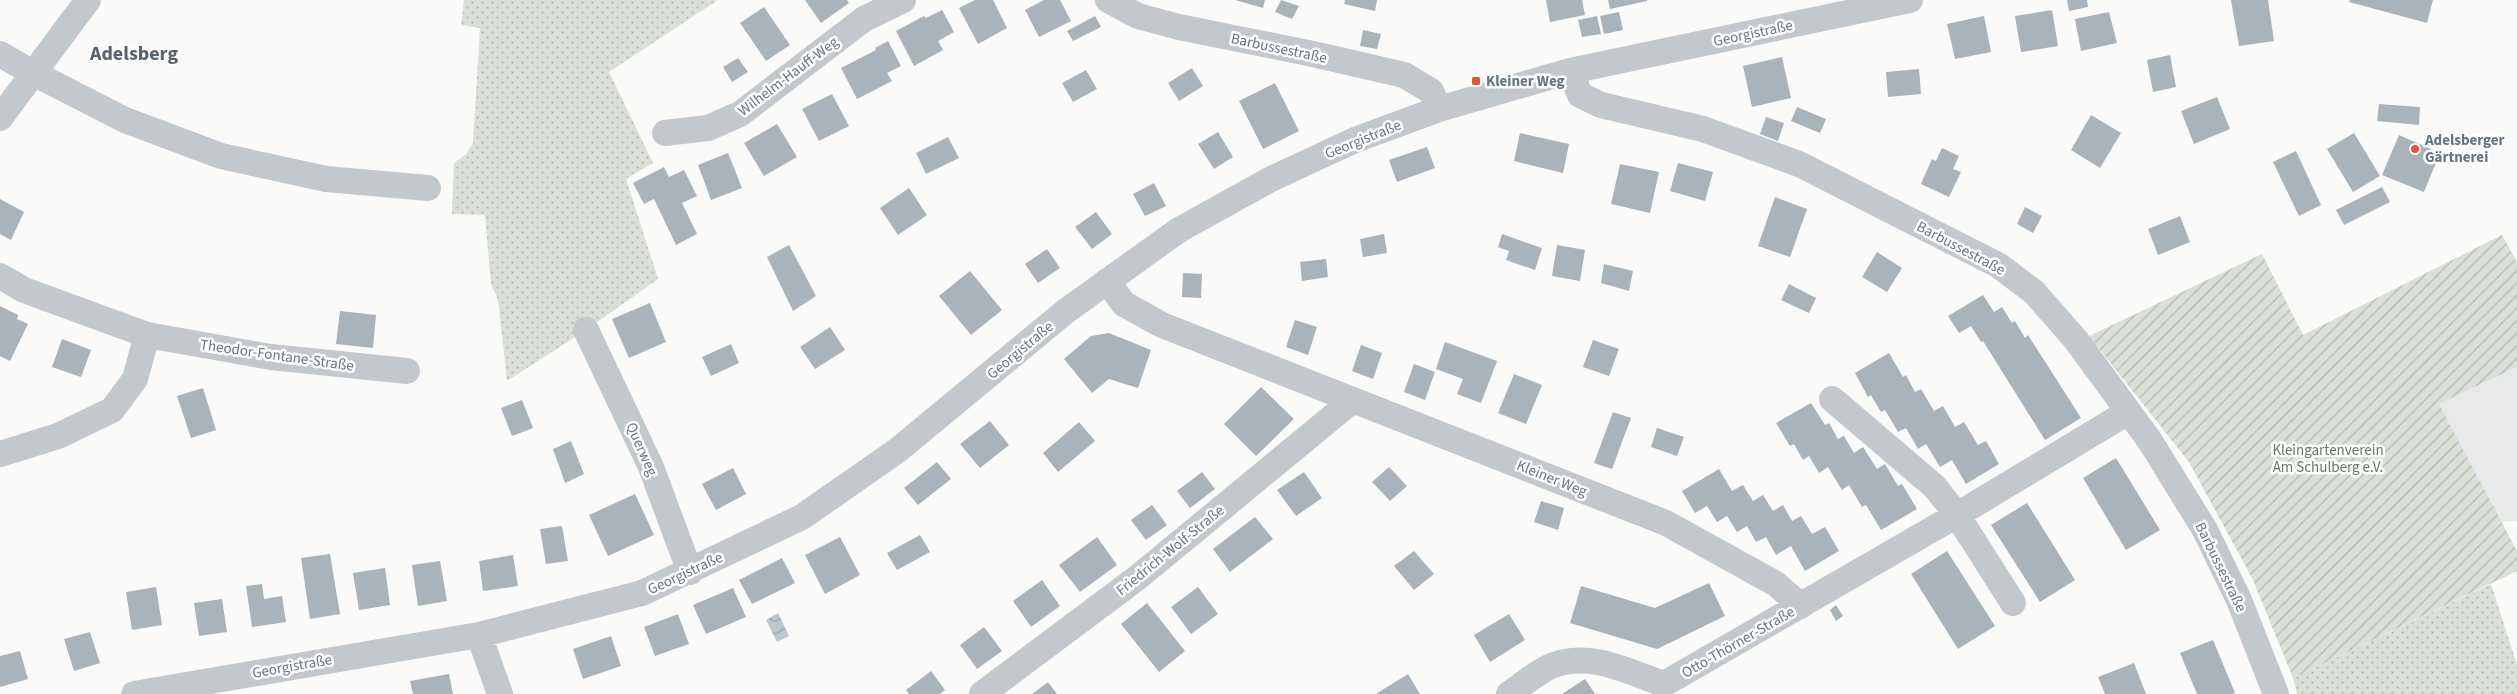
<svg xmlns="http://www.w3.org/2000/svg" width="2517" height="694" viewBox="0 0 2517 694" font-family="'Source Sans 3',sans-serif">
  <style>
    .built { fill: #e8e9e9 }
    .grass { fill: url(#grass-dots) }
    .garden { fill: url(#garden-furrows) }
    .water { fill: url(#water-waves) }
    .building { fill: #aab3b9 }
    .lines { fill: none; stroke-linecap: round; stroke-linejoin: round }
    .minor { stroke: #c3c8cc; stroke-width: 26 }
    .poi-dot { fill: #e4572e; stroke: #fff; stroke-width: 2 }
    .labels { text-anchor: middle; stroke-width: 5; stroke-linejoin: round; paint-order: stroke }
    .street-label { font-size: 15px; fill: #657683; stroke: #fff }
    .poi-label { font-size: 15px; font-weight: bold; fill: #657683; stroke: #fff; text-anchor: start }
    .park-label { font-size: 15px; fill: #687a64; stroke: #fff }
    .district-label { font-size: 20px; font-weight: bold; fill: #57646e; stroke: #fff }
  </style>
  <defs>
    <pattern id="grass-dots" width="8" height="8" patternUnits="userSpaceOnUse" patternTransform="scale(1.25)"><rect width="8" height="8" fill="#dadfd7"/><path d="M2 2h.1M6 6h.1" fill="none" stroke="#b4b9b4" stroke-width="1.8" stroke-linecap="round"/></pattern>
    <pattern id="garden-furrows" width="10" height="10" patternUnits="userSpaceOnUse" patternTransform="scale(1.25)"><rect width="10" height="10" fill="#dadfd7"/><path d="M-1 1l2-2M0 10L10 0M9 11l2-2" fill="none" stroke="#b4b9b4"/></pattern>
    <pattern id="water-waves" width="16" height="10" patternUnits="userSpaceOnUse" patternTransform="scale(1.25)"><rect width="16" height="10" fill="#bbc7cb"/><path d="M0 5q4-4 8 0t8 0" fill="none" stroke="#9ca6aa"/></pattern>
  </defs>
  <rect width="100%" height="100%" fill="#fafaf8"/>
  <path class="built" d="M2517 367V521L2501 522 2439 404Z"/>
  <path class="grass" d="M464 0H718L609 72 653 163 626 179 658 279 586 330 507 381 498 299 491 285 485 215 452 214 454 163 466 154 473 143 480 28 461 25Z
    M2491 584 2517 665V694H2297L2293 678Z"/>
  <path class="garden" d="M2502 235 2517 262V367L2439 404 2517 551V571L2293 678 2253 580 2189 462 2089 336 2262 254 2303 335Z"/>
  <path class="water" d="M778 613 789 636 777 642 766 620Z"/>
  <path class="building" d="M805 0H847L849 3 821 23Z
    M975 0H993L1007 28 978 44 959 8Z
    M1044 0H1060L1071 21 1039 37 1025 10Z
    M1235 0H1265L1263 8Z
    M1281 0 1299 6 1292 19 1275 12Z
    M1345 0H1377L1375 11 1344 4Z
    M1546 0H1582L1585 15 1550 22Z
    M1608 0H1647V1L1610 9Z
    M2067 0H2087L2088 7 2069 11Z
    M2231 0H2268L2274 41 2239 46Z
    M2350 0H2433L2427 23 2349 2Z
    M764 7 790 45 766 61 740 23Z
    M942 10 954 32 938 41 943 50 914 66 896 31 924 16 926 18Z
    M2052 10 2058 46 2021 52 2015 16Z
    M1619 12 1623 30 1604 34 1600 16Z
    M2109 12 2117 43 2081 51 2075 19Z
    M1095 16 1101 27 1073 41 1067 31Z
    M1597 16 1601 34 1582 37 1578 20Z
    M1984 16 1991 52 1955 59 1947 24Z
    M1363 30 1381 34 1377 49 1360 46Z
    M888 41 901 66 887 73 892 81 857 99 841 68 876 50 875 48Z
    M2170 55 2176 87 2153 92 2147 60Z
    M1782 57 1791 98 1752 107 1743 66Z
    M738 58 748 72 732 82 723 67Z
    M1192 68 1203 86 1179 101 1168 83Z
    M1919 69 1921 94 1888 97 1886 72Z
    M1086 70 1097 89 1073 102 1062 83Z
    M1275 83 1299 131 1263 149 1239 101Z
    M832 94 849 126 819 141 802 109Z
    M2217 97 2230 129 2194 144 2181 111Z
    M2379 104 2420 107 2419 125 2377 121Z
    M1797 107 1826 119 1820 133 1791 121Z
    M2091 115 2121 133 2100 168 2071 150Z
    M1766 117 1784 123 1778 141 1760 134Z
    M777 124 797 157 764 176 744 143Z
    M1218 132 1233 157 1214 169 1198 144Z
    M1520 133 1569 144 1563 173 1514 161Z
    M2354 133 2380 176 2353 192 2327 149Z
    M2399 135 2440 153 2424 192 2382 175Z
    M948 137 959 158 926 174 916 153Z
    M1427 147 1435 168 1397 182 1389 160Z
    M1942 148 1959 156 1953 169 1961 172 1949 197 1921 184 1932 159 1936 161Z
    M2296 151 2321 205 2299 216 2273 162Z
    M728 153 742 188 711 200 698 165Z
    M1678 163 1713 172 1705 201 1670 191Z
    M1620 164 1659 172 1650 213 1611 204Z
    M664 167 669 177 684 170 697 196 682 203 697 234 676 245 654 199 644 204 633 183Z
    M1154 183 1166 206 1145 216 1133 194Z
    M2382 187 2390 202 2344 225 2336 210Z
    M909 188 927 215 898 235 880 208Z
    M1775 197 1807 209 1790 257 1758 246Z
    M0 199 24 212 11 240 0 234Z
    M2025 207 2042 216 2033 233 2017 224Z
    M1096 212 1112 234 1092 249 1075 227Z
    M2180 216 2190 242 2158 255 2148 229Z
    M1384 234 1387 253 1363 257 1360 239Z
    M1502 234 1542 248 1535 270 1506 260 1509 251 1498 247Z
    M789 245 816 296 793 311 767 257Z
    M1557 245 1585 250 1580 281 1552 276Z
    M1047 249 1060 268 1038 283 1025 264Z
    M1877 252 1902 268 1887 292 1862 277Z
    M1326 259 1328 277 1302 281 1300 262Z
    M1604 264 1633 271 1629 291 1601 283Z
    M970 271 1002 310 971 335 939 296Z
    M1183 273 1202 274 1201 298 1182 297Z
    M1789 284 1816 298 1809 313 1781 300Z
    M1983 295 1994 312 2002 307 2012 323 2015 321 2025 338 2028 335 2081 418 2045 440 1983 341 1981 342 1971 326 1959 333 1948 316Z
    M650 303 666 342 629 358 612 319Z
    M0 306 18 315 17 319 28 324 10 361 0 356Z
    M340 311 376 315 373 348 336 344Z
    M1295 320 1317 327 1308 355 1286 347Z
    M830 327 845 350 815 369 800 347Z
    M1109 333 1151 350 1138 388 1109 379 1092 393 1064 359 1091 336Z
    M62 339 91 350 81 377 52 367Z
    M1593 340 1619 349 1609 376 1583 367Z
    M1445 342 1497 361 1481 403 1457 394 1463 379 1436 369Z
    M731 344 739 363 711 376 702 357Z
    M1361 345 1382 353 1373 379 1352 371Z
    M1889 353 1903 377 1906 375 1915 392 1921 389 1934 411 1943 406 1955 427 1964 422 1978 445 1986 441 1999 464 1966 484 1952 460 1940 467 1926 444 1918 449 1906 428 1898 432 1885 410 1881 412 1871 395 1868 397 1855 373Z
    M1414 364 1435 372 1425 400 1404 392Z
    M1514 374 1542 385 1526 424 1498 413Z
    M1261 387 1294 419 1256 456 1224 424Z
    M203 388 216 430 191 438 177 396Z
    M522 400 533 428 512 436 501 408Z
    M1811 403 1825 425 1829 423 1838 439 1844 436 1854 453 1863 447 1877 469 1885 464 1898 486 1902 484 1917 509 1881 530 1866 505 1862 507 1849 485 1842 490 1828 467 1819 473 1809 456 1803 460 1794 444 1790 446 1776 423Z
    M1613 412 1631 418 1612 469 1594 463Z
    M990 421 1009 445 980 468 960 444Z
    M1079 422 1095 441 1058 472 1043 453Z
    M1657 428 1684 437 1677 456 1651 447Z
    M571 441 584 474 565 483 553 449Z
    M2116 458 2160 530 2126 550 2083 478Z
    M937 462 951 479 918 505 904 488Z
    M1389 467 1407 486 1390 501 1372 482Z
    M733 468 746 494 716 510 702 484Z
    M1719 469 1732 491 1743 485 1753 501 1763 495 1773 511 1783 505 1792 521 1801 516 1812 534 1825 527 1839 551 1805 571 1791 546 1776 555 1766 537 1756 542 1747 526 1737 532 1727 516 1717 522 1707 506 1695 513 1682 491Z
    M1202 472 1215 489 1190 508 1177 491Z
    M1304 472 1322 498 1296 516 1277 490Z
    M635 494 654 535 608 556 589 515Z
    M1541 501 1564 508 1558 530 1534 522Z
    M2027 503 2075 580 2040 602 1991 525Z
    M1152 505 1167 525 1146 540 1131 520Z
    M1255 517 1273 539 1230 572 1213 549Z
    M562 526 568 561 546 564 540 529Z
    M920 535 930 552 897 570 887 553Z
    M840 537 860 575 825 594 805 555Z
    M1097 537 1117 565 1080 592 1059 565Z
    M1414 551 1434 574 1414 590 1394 566Z
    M1947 551 1995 626 1958 649 1911 574Z
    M330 554 340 614 310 619 301 558Z
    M513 555 518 586 483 591 479 561Z
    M782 558 795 583 752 604 739 580Z
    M440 561 447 601 418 606 412 565Z
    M385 568 390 605 359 610 353 573Z
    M1042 580 1060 606 1031 627 1013 601Z
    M1709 583 1725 616 1657 649 1570 623 1581 586 1655 608Z
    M262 584 264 599 282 596 286 622 252 627 246 586Z
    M156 587 162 625 132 630 126 592Z
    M1198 587 1218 614 1191 634 1171 607Z
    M733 588 746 617 706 634 693 605Z
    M222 599 227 632 199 636 194 603Z
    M1147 603 1185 651 1159 672 1121 624Z
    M1836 605 1843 616 1836 621 1830 610Z
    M678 614 689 644 655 656 644 627Z
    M1509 614 1525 640 1490 662 1474 635Z
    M984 627 1002 651 977 669 960 645Z
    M90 632 100 663 74 671 64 639Z
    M611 636 621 666 583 679 573 649Z
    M2213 640 2235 693 2232 694H2197L2180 653Z
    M20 651 28 679 0 687V656Z
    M2134 663 2146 694H2105L2098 677Z
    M931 671 945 690 940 694H909L906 690Z
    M449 674 453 694H413L410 681Z
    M1408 674 1420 694H1376Z
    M1585 679 1595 694H1562Z
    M1048 682 1057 694H1032Z"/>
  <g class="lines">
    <path class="minor" d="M1108 0 1138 16 1179 27 1313 54 1404 75 1431 91 1439 109
      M0 54 33 73 125 120 221 156 326 179 428 188
      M1570 71 1580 95 1601 105 1703 129 1799 164 1998 265 2034 292 2076 340 2150 441 2205 530 2239 600 2276 694
      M0 118 88 0
      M665 133 708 128 740 114 864 19 903 0
      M0 276 24 290 147 335 271 357 407 371
      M1107 281 1124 304 1162 325 1666 523 1776 584 1801 606
      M586 330 651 467 690 572
      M1832 399 1935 487 1957 515 2013 603
      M0 454 58 436 112 410 135 379 147 335
      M479 635 500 694
      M134 694 479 635 642 593 802 517 898 450 1066 311 1179 230 1271 179 1355 140 1439 109 1570 71 1910 0
      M982 694 1137 578 1353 400
      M1509 694C1522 685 1536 673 1551 666 1589 650 1628 672 1664 684L1957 515 2128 412"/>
  </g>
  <g class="poi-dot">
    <rect x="1471" y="76" width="10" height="10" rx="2.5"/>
    <circle cx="2415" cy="149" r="5"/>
  </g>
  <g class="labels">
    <g class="street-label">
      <text transform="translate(1753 33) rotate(-12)" y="5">Georgistraße</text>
      <text transform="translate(1279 48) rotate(12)" y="5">Barbussestraße</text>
      <text transform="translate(788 76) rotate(-37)" y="5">Wilhelm-Hauff-Weg</text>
      <text transform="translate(1363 139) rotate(-22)" y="5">Georgistraße</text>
      <text transform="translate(1961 248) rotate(28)" y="5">Barbussestraße</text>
      <text transform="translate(1020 350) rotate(-40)" y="5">Georgistraße</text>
      <text transform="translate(277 355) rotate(8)" y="5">Theodor-Fontane-Straße</text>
      <text transform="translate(642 449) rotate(66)" y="5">Querweg</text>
      <text transform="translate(1552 478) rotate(22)" y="5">Kleiner Weg</text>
      <text transform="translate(1170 550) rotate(-39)" y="5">Friedrich-Wolf-Straße</text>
      <text transform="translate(2221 567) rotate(64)" y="5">Barbussestraße</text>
      <text transform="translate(685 573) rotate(-25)" y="5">Georgistraße</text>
      <text transform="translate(1738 642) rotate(-30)" y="5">Otto-Thörner-Straße</text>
      <text transform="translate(292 666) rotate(-10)" y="5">Georgistraße</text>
    </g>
    <g class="poi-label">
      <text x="1486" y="86">Kleiner Weg</text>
      <text x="2425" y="145">Adelsberger<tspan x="2425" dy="17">Gärtnerei</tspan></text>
    </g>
    <g class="park-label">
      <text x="2328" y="455">Kleingartenverein<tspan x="2328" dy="17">Am Schulberg e.V.</tspan></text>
    </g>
    <g class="district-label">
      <text x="134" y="60">Adelsberg</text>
    </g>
  </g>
</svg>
